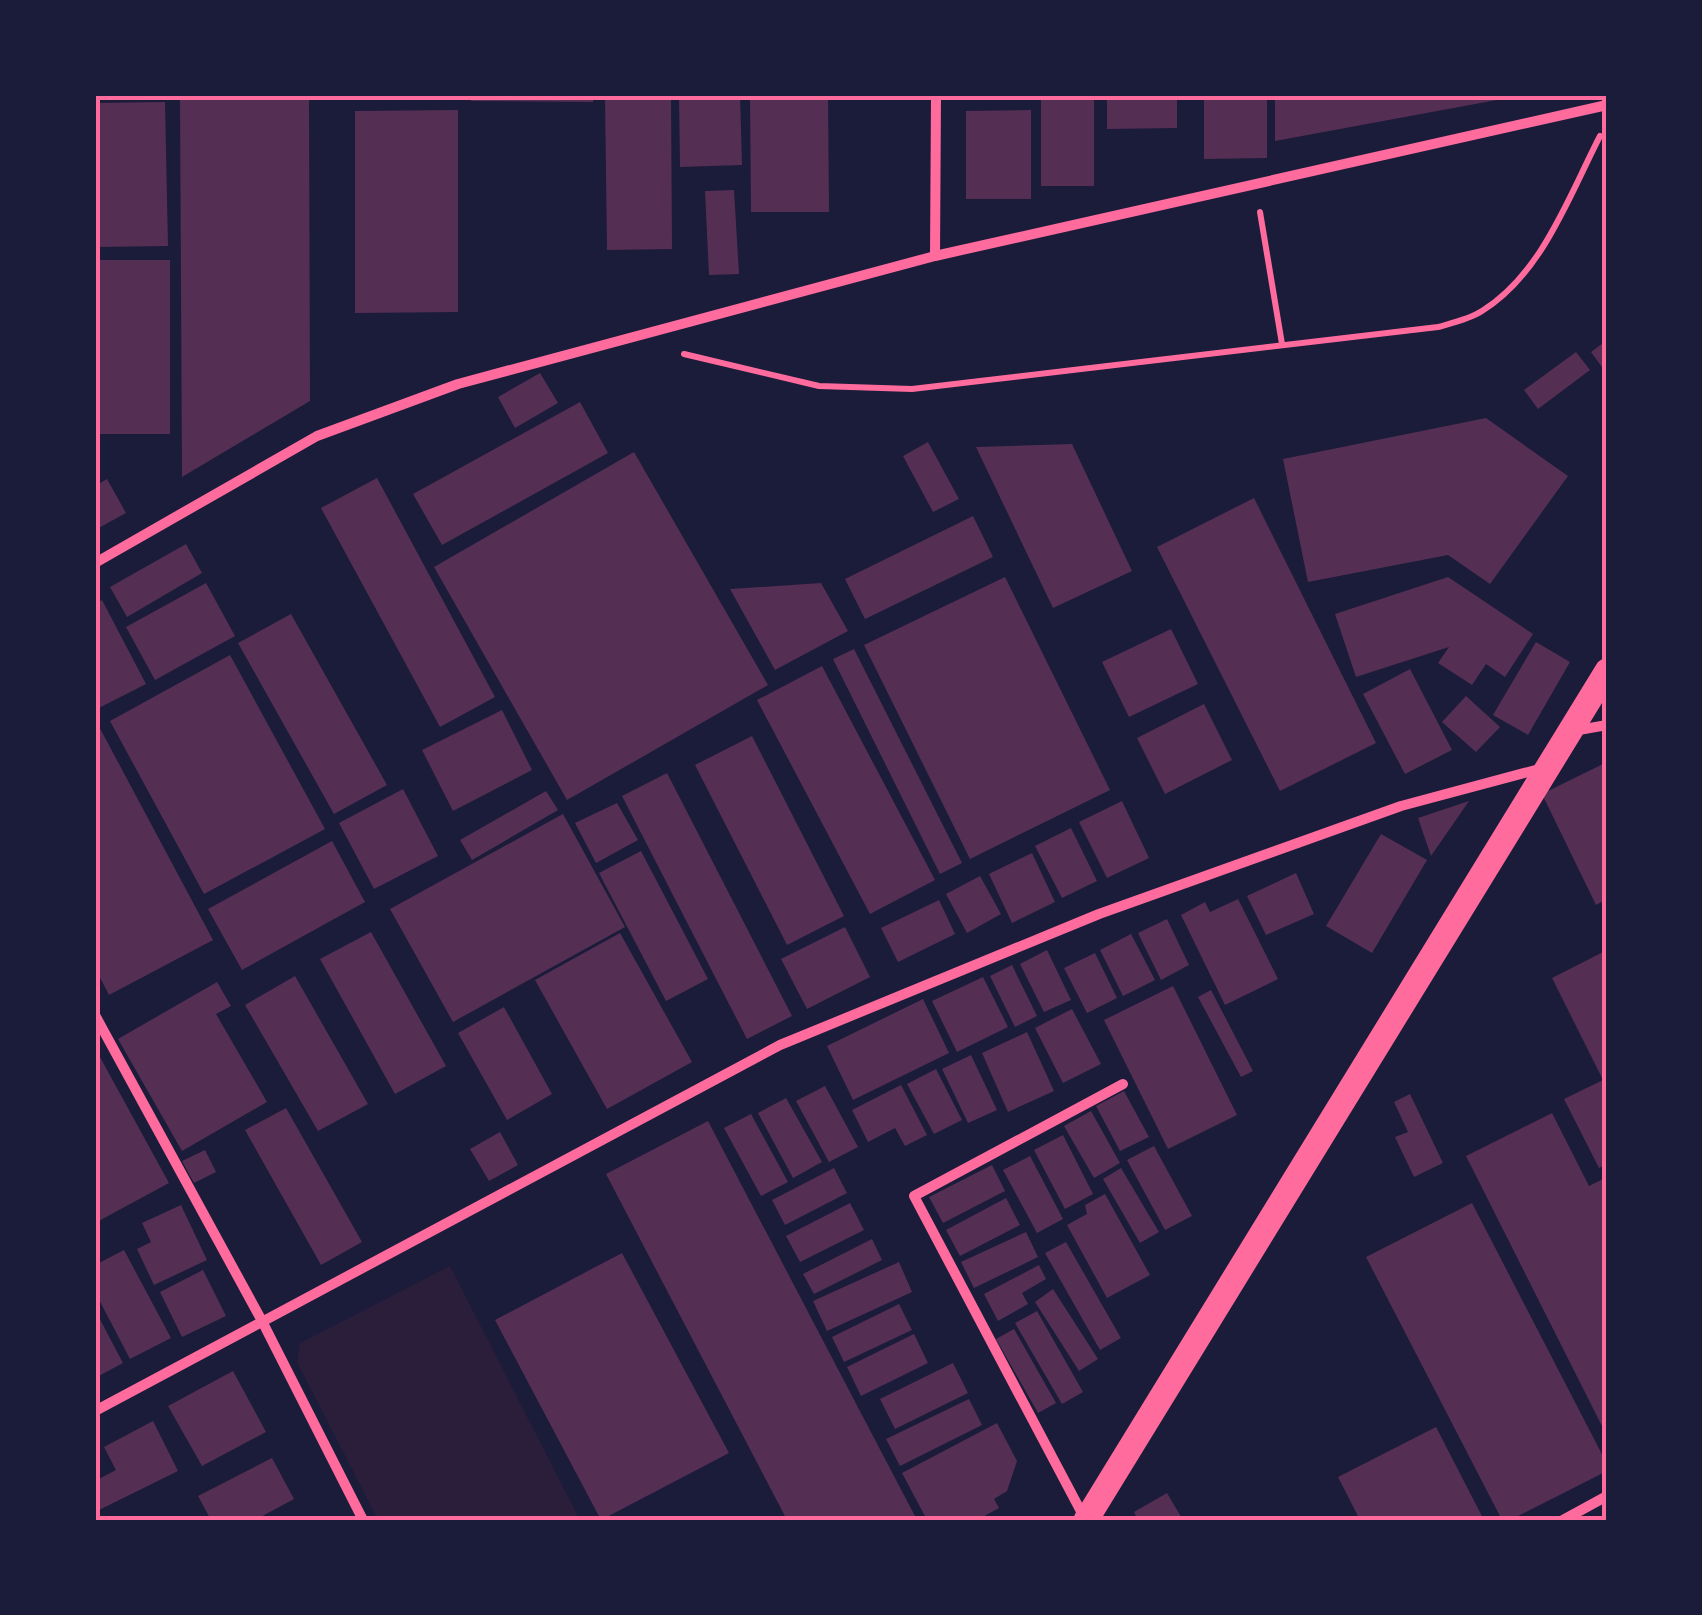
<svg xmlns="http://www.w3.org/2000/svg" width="1702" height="1615" viewBox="0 0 1702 1615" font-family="'Public Sans',sans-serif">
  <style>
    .green { fill: #2a1e3b }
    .building { fill: #542f53 }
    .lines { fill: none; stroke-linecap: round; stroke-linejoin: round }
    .path { stroke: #ff6b9d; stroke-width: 6 }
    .minor { stroke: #ff6b9d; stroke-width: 10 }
    .primary { stroke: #ff6b9d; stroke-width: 25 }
    .neatline { fill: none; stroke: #ff6b9d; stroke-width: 4 }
  </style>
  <rect width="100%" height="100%" fill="#1b1b3a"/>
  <path class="green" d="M450 1266 580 1520H378L297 1362 300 1343Z"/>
  <path class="building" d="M180 95H309L310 401 182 477Z
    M471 95H593V102L471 101Z
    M605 95H671L672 249 607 250Z
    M679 95H740L742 165 680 167Z
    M750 95H828L829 212H751Z
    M1041 95H1094V186H1041Z
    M1107 95H1177V128L1107 129Z
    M1204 95H1267V158L1204 159Z
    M1275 95H1513V97L1275 141Z
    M165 102 168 246 95 247V103Z
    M458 110V312L355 313V111Z
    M1031 110V199H966V111Z
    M734 190 739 274 709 275 705 191Z
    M95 260H170V434H95Z
    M1607 340V374L1591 352Z
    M1576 352 1590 370 1538 409 1524 390Z
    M540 373 558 403 515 428 498 397Z
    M580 402 608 453 442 545 413 494Z
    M1486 418 1568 476 1490 584 1448 555 1308 582 1283 459Z
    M928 442 959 499 933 512 903 456Z
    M1072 444 1132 571 1053 608 976 447Z
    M634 452 768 685 567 800 434 567Z
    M377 478 495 697 440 727 321 508Z
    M107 479 126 513 95 530V486Z
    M1254 498 1376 743 1280 791 1157 547Z
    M973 516 993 557 865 619 845 579Z
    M186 544 202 573 127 617 110 587Z
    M1005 577 1110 790 970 859 864 645Z
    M1448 577 1533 634 1505 677 1486 664 1472 685 1438 663 1449 647 1356 677 1335 614Z
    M206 583 235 636 155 680 126 627Z
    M821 583 848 631 775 670 730 589Z
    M102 600 146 684 95 710V604Z
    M291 614 387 785 334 814 238 643Z
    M1171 629 1198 684 1129 717 1102 662Z
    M1536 642 1570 662 1528 735 1493 715Z
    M854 649 962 863 940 874 833 659Z
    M230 655 325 829 204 894 110 721Z
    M822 666 935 880 870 914 757 700Z
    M1410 669 1452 750 1405 774 1363 694Z
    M1466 696 1500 727 1476 752 1442 722Z
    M1204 704 1232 760 1165 794 1137 738Z
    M502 710 532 770 453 811 422 750Z
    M95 719 213 940 109 995 95 968Z
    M752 736 844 916 787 945 695 765Z
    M1607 762V899L1596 905 1542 794Z
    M667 773 792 1016 747 1039 622 796Z
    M403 789 438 856 374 889 339 823Z
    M546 791 558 810 472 860 460 840Z
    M1122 801 1149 858 1107 878 1079 822Z
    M1469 801 1431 856 1418 818Z
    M617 803 638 840 596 863 575 823Z
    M563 814 625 927 453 1022 390 909Z
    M1071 828 1097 881 1062 898 1035 846Z
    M1381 834 1427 860 1372 953 1326 926Z
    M332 841 365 902 242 970 208 909Z
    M641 851 708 979 666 1001 599 873Z
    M1032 853 1055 902 1012 923 989 874Z
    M1296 873 1314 914 1266 935 1247 896Z
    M980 876 1001 914 967 933 946 894Z
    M1238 899 1278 979 1225 1005 1181 915 1205 902 1210 912Z
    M939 900 955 934 898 962 881 928Z
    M1167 919 1189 965 1161 980 1138 933Z
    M845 927 870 977 807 1009 781 959Z
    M371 932 446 1066 395 1094 320 959Z
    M620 933 692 1062 607 1109 535 980Z
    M1131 934 1155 980 1123 996 1100 950Z
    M1047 950 1071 1000 1044 1012 1020 964Z
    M1607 950V1164L1599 1168 1564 1099 1603 1080 1552 978Z
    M1095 953 1117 998 1087 1013 1064 968Z
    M1012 965 1037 1016 1015 1027 990 976Z
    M295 976 368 1104 318 1131 245 1005Z
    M983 977 1008 1027 957 1052 932 1001Z
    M217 982 231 1006 216 1014 267 1102 182 1151 118 1039Z
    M1173 986 1237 1115 1168 1149 1104 1020Z
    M1211 990 1253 1071 1241 1077 1198 997Z
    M923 999 949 1053 853 1100 827 1046Z
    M504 1007 552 1094 507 1120 458 1033Z
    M1072 1009 1101 1064 1063 1083 1035 1028Z
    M1027 1032 1054 1091 1008 1112 982 1053Z
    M95 1048 169 1183 95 1223Z
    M971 1055 997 1110 968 1123 942 1069Z
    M936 1069 962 1120 934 1134 907 1084Z
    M901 1085 927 1135 905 1146 895 1128 868 1142 852 1110Z
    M825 1086 858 1147 829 1162 796 1101Z
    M1124 1091 1149 1137 1120 1151 1096 1106Z
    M1410 1094 1443 1163 1414 1177 1395 1137 1408 1132 1394 1102Z
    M786 1098 822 1162 793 1178 758 1113Z
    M286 1108 362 1242 321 1265 245 1130Z
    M1091 1111 1120 1163 1094 1178 1064 1126Z
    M1552 1113 1589 1186 1607 1177V1436L1466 1156Z
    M751 1114 788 1182 761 1196 724 1128Z
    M708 1121 917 1520H787L606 1174Z
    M500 1132 518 1165 489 1181 470 1149Z
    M1063 1135 1093 1194 1065 1209 1034 1150Z
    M1154 1146 1192 1216 1165 1230 1127 1160Z
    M205 1150 216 1172 194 1183 182 1161Z
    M1030 1156 1063 1219 1037 1233 1003 1170Z
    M992 1165 1005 1191 943 1223 929 1197Z
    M834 1168 847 1193 785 1225 772 1200Z
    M1121 1168 1159 1232 1140 1243 1103 1179Z
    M1105 1194 1150 1275 1107 1298 1067 1225 1087 1214 1085 1205Z
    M1006 1198 1020 1225 960 1256 946 1230Z
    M850 1203 864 1230 800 1262 786 1236Z
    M1472 1203 1607 1464V1471L1510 1520H1502L1366 1257Z
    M181 1205 207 1260 154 1285 137 1249 151 1242 142 1223Z
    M1026 1232 1038 1257 974 1288 961 1262Z
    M872 1239 882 1260 814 1294 803 1274Z
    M1066 1242 1121 1338 1100 1350 1045 1253Z
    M124 1250 171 1338 130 1359 95 1292V1265Z
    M622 1253 729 1453 601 1520 495 1320Z
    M899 1262 912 1292 827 1331 813 1301Z
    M1039 1265 1046 1279 1022 1293 1028 1304 998 1321 984 1294Z
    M203 1270 226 1316 182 1337 160 1292Z
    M1053 1289 1098 1359 1079 1371 1035 1302Z
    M899 1304 912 1330 844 1362 832 1337Z
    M95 1310 123 1363 95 1378Z
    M1037 1311 1083 1392 1062 1404 1015 1323Z
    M1014 1329 1056 1403 1038 1413 996 1339Z
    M914 1334 928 1363 861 1396 847 1367Z
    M953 1363 968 1393 895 1429 880 1399Z
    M233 1371 266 1432 202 1466 168 1406Z
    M969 1399 982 1425 900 1466 886 1439Z
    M153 1421 178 1471 97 1511 95 1481 116 1470 104 1447Z
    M997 1423 1017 1461 1007 1491 994 1499 999 1508 977 1520H927L902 1473Z
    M1436 1427 1484 1520H1360L1338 1477Z
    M272 1458 294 1499 255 1520H211L198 1496Z
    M1167 1493 1183 1520H1138L1134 1512Z"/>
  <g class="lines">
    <path class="path" d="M1260 212 1282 344
      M684 354 819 386 912 389 1438 327C1452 323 1470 319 1482 311 1542 274 1569 196 1600 136"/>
    <path class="minor" d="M935 256 936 95
      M95 563 317 436 458 384 935 256 1607 105
      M1573 731 1607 725
      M95 1015 262 1321 363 1520
      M95 1411 780 1045 1099 914 1401 806 1543 768
      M1085 1519 914 1196 1123 1084
      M1563 1520 1607 1496"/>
    <path class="primary" d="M1086 1520 1607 671"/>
  </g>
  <rect width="1702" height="1615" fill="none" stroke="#1b1b3a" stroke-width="195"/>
  <rect x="98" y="98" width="1506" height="1420" class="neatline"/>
</svg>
